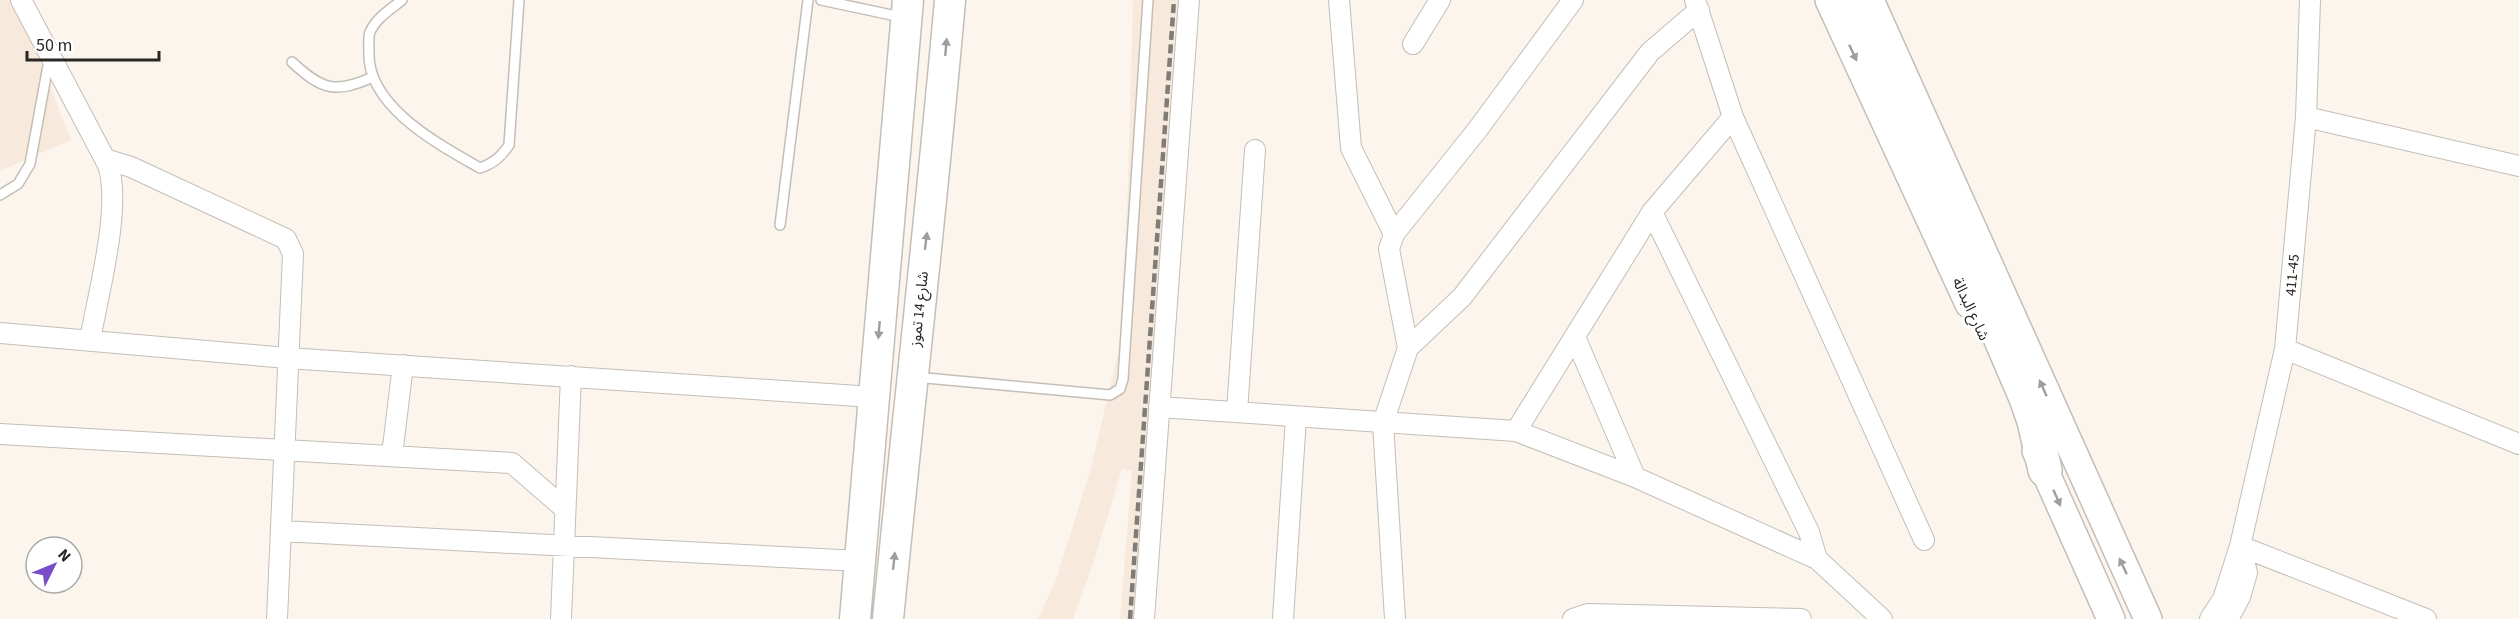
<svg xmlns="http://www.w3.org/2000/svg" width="2519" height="619" viewBox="0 0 2519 619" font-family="'Source Sans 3','Noto Sans Arabic',sans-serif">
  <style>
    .built { fill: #f7eadd }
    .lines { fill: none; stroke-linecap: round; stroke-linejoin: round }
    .lane-casing { stroke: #c4beb7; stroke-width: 12 }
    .street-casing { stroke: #c4beb7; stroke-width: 22 }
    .secondary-casing { stroke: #c4beb7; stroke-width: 30 }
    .primary-casing { stroke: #c4beb7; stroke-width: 33 }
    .highway-casing { stroke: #c4beb7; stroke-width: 36 }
    .lane { stroke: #fff; stroke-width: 9 }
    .street { stroke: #fff; stroke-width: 20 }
    .secondary { stroke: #fff; stroke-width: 27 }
    .primary { stroke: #fff; stroke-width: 30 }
    .highway { stroke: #fff; stroke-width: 33 }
    .rail { stroke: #807c77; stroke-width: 4.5; stroke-dasharray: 9 4.5; stroke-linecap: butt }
    .oneway { fill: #9f9e9c }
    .labels { text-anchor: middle; stroke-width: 6; stroke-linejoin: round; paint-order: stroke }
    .street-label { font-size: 15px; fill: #292724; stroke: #fff }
  </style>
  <rect width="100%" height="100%" fill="#fbf5ee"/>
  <path class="built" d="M0 0H16L71 140 0 171Z
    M1133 0H1195L1148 619H1120L1132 471 1122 469 1094 561 1073 619H1038L1056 580 1091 468 1119 349 1128 186Z"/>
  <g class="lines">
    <g class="lane-casing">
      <path id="lane" d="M402 0C391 9 376 18 370 32 368 37 369 45 369 51 366 106 438 144 480 168 493 164 501 157 509 145L519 0
        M821 0 901 17
        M292 62C322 90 335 94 373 77
        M0 195 18 184 30 164 49 60
        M780 225 808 0
        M915 377 1110 395 1120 389 1123 379 1148 0"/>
    </g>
    <g class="street-casing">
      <path id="street" d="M21 0 108 165C122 207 98 294 90 340
        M1339 0 1351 148 1394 234
        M1695 0 1733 117 1924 540
        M1413 44 1440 0
        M2306 117 2519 166
        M105 159 131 167 286 239 293 254 277 619
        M1652 212 1809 532 1817 559
        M0 333 287 358 873 397
        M1575 337 1635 477
        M1408 348 1389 249 1394 234 1478 129 1573 0
        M2285 349 2519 444
        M1159 407 1516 431 1635 477 1817 559 1882 619
        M1237 412 1255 150
        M1516 431 1652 212 1733 117
        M0 434 512 463 565 509
        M392 455 403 365
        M281 531 860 561
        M2240 546 2426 619
        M561 619 571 376
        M1144 619 1189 0
        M1283 619 1296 417
        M1395 619 1383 423 1408 348 1462 297 1650 52 1699 10
        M1573 619 1588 614 1801 619
        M2210 619 2223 599 2240 546 2285 349 2306 117 2310 0
        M2228 619 2240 597 2247 573 2241 549"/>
    </g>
    <g class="secondary-casing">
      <path id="secondary" d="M1829 0 1969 304
        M1870 0 2148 619
        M2036 451 2111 619"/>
    </g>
    <g class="primary-casing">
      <path id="primary" d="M855 619 908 0
        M888 619C908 413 932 207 950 0"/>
    </g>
    <g class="highway-casing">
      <path id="highway" d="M1850 0 1941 200 2026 398 2034 421 2045 470"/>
    </g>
    <use href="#lane" class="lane"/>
    <use href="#street" class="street"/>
    <use href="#secondary" class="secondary"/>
    <use href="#primary" class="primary"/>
    <use href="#highway" class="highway"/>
    <path class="rail" d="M1130 619 1174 0"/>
  </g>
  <defs><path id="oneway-solid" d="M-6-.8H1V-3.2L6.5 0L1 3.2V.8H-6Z" transform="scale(1.5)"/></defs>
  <g class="oneway">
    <use href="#oneway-solid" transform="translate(946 47) rotate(-85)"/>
    <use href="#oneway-solid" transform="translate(1853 53) rotate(65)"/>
    <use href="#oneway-solid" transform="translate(926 241) rotate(-83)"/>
    <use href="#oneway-solid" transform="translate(879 330) rotate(95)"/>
    <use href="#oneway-solid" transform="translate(2043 388) rotate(-114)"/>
    <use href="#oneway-solid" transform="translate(2057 498) rotate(66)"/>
    <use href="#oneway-solid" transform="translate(894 561) rotate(-84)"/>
    <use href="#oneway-solid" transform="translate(2123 566) rotate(-115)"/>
  </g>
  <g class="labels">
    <g class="street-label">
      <text transform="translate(2292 275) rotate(-85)" y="5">411-45</text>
      <text transform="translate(919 309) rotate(-84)" y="5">شارع 14 تموز</text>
      <text transform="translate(1971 309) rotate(65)" y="5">شارع البدالة</text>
    </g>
  </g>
  <g transform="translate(54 565) rotate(47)"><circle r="28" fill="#ffffff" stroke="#a9a9a7" stroke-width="1.5"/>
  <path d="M0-4.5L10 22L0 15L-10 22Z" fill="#774ec7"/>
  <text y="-9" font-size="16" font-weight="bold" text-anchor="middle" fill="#292724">N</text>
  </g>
  <path d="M27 51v9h132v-9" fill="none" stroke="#292724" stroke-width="3"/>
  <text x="36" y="51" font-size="18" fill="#292724" stroke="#ffffff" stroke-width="4.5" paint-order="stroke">50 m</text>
</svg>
